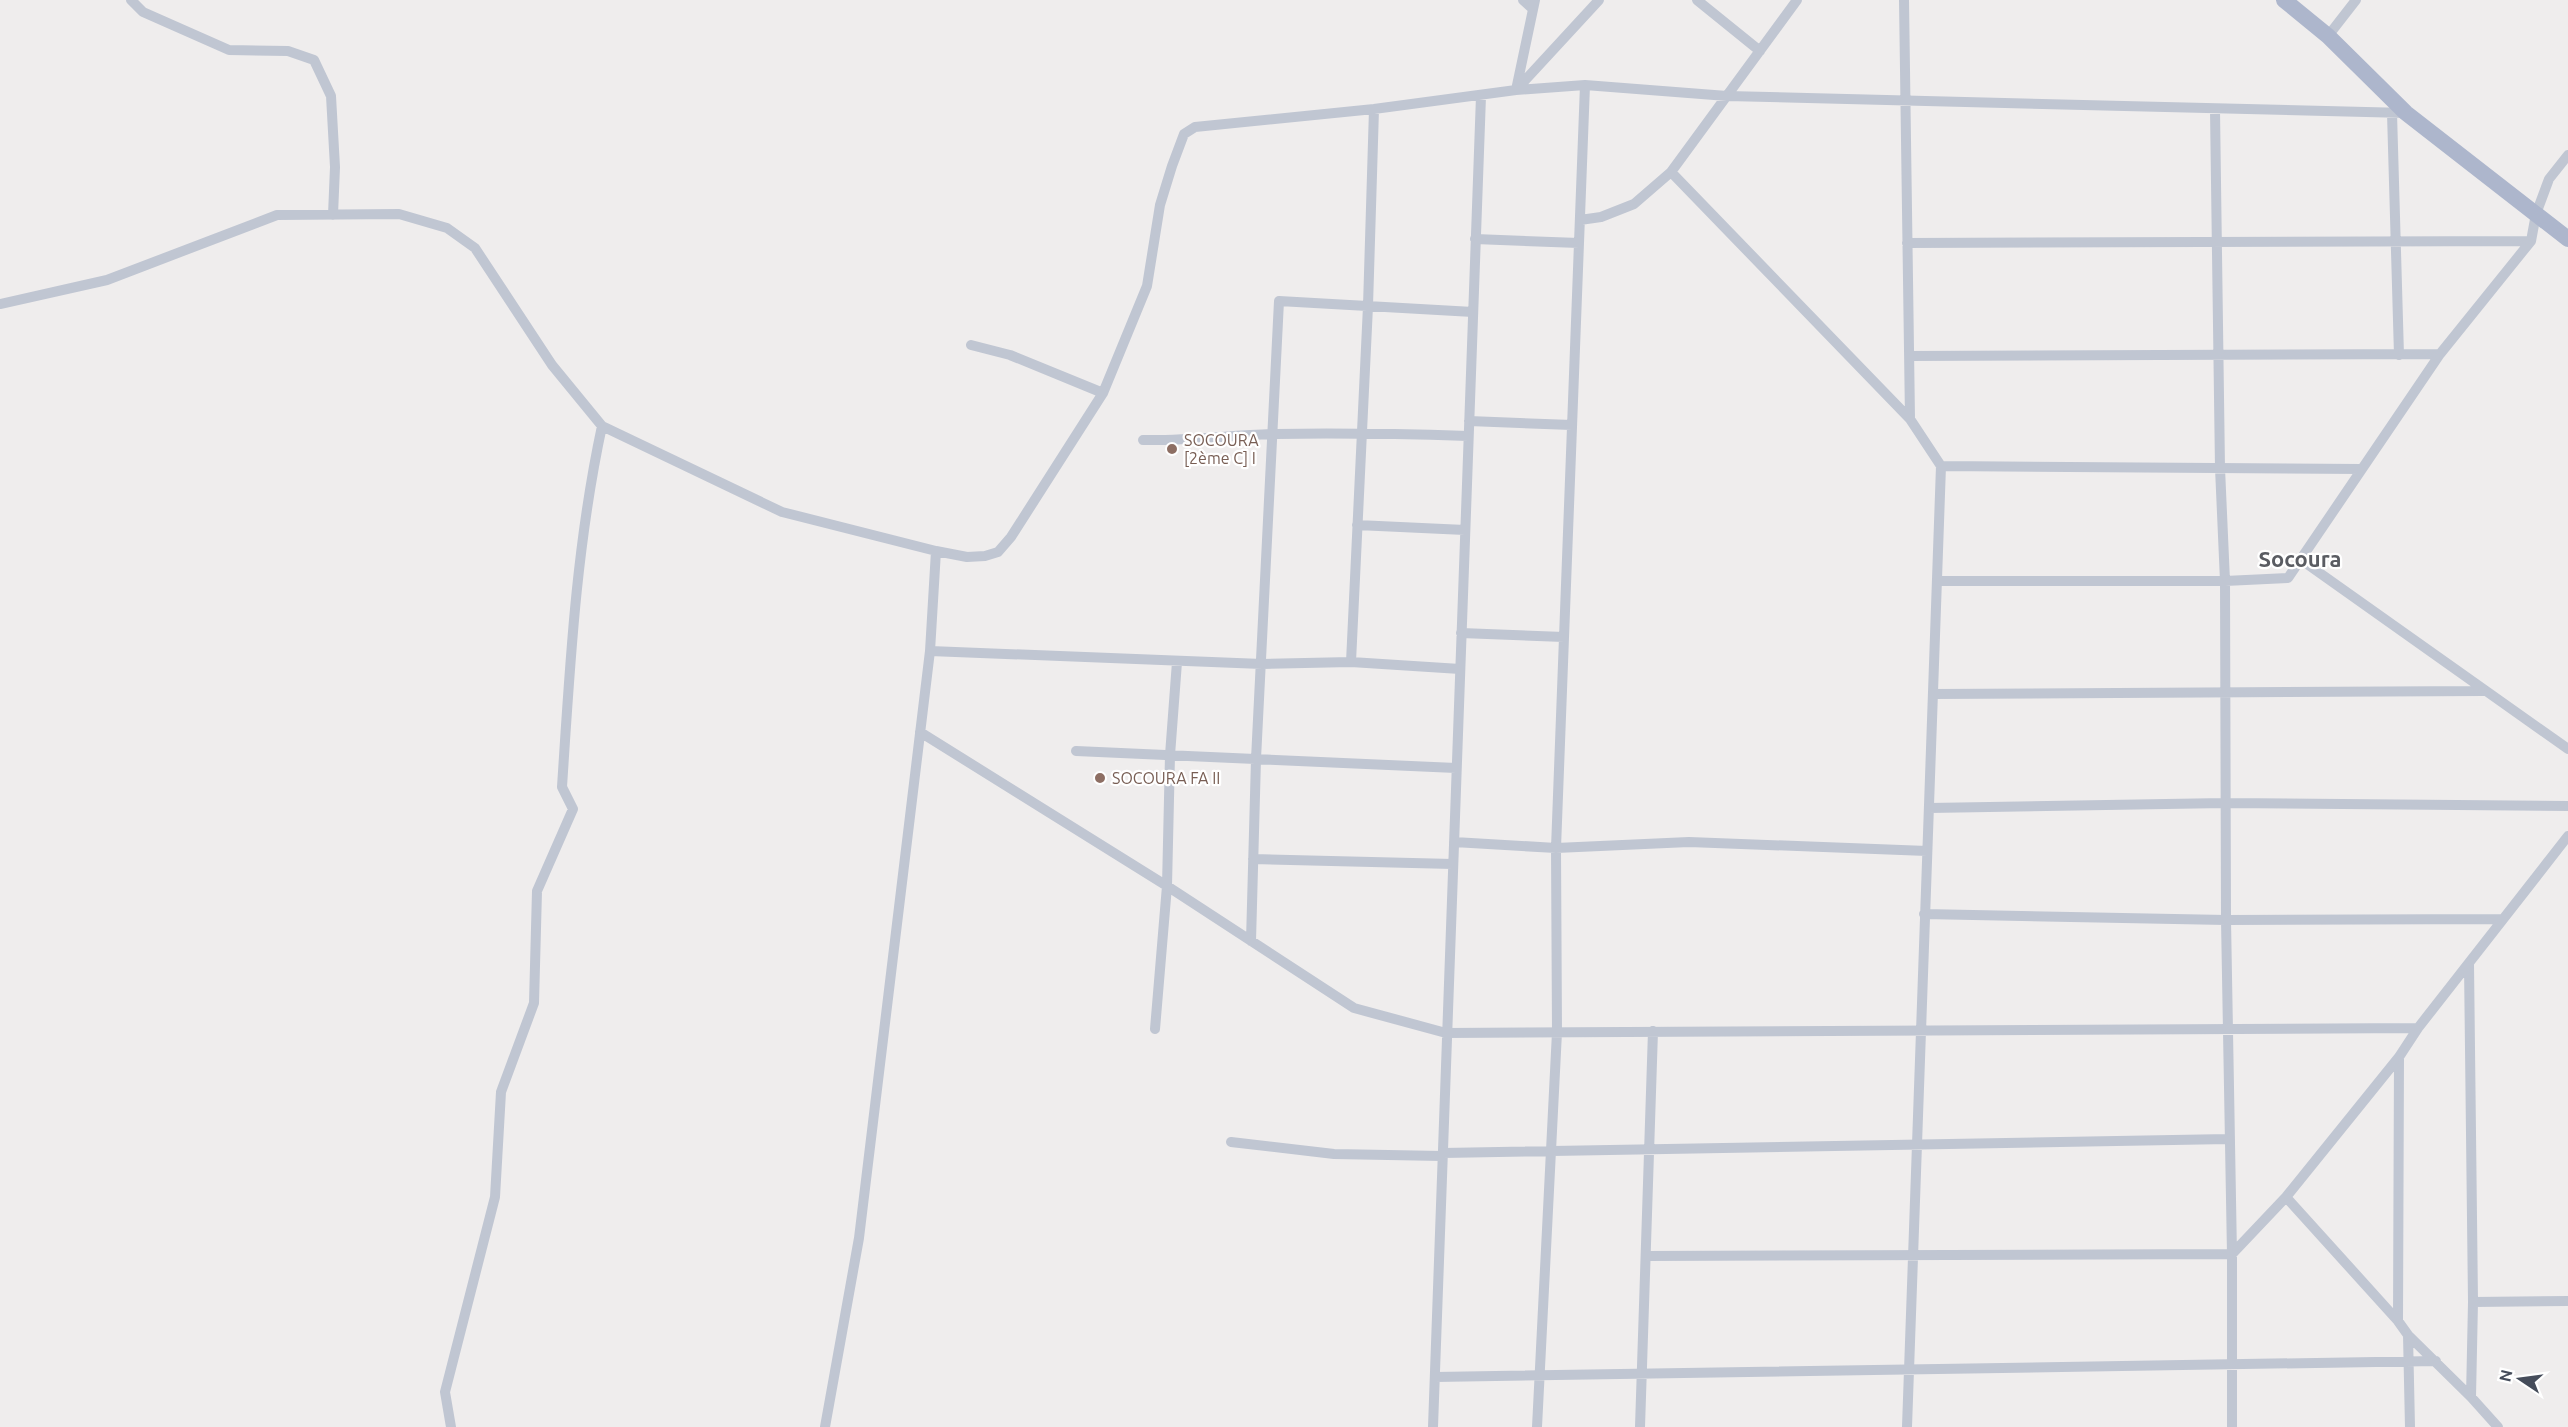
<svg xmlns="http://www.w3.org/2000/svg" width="2568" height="1427" viewBox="0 0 2568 1427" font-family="Ubuntu,sans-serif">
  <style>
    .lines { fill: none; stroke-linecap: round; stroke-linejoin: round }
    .minor { stroke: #c0c6d2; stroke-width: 10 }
    .primary { stroke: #adb6cc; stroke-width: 16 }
    .education-dot { fill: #8d6e63; stroke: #fff; stroke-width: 2 }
    .labels { text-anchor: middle; stroke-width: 4.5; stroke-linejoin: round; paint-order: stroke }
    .education-label { font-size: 16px; fill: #785e54; stroke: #fff; text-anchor: start }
    .district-label { font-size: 22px; font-weight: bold; fill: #5a5c62; stroke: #fff }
  </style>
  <rect width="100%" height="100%" fill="#efeded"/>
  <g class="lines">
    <path class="minor" d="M131 0 143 12 229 50 288 51 314 60 331 96 335 167 333 215
      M1523 0 1533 9
      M1697 0 1760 51
      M1904 0 1910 419
      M2328 36 2356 0
      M1516 90 1599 0
      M1516 90 1535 0
      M2215 110 2220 468 2225 581 2226 920 2232 1254V1427
      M2392 113 2399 355
      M1671 172 1910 419 1941 466 1907 1427
      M1580 220 1601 217 1634 204 1671 172 1797 0
      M1475 239 1579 243
      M1907 243 2531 241
      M0 304 107 280 277 215 399 214 447 228 475 248 552 365 602 426 782 512 936 551 967 557 985 556 998 552 1011 537 1103 393 1147 286 1160 205 1172 166 1184 134 1195 127 1374 109 1516 90 1585 85 1727 96 2406 113
      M971 345 1010 355 1103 393
      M1909 356 2440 354
      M1469 421 1572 425
      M1143 440C1188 441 1232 435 1276 434 1340 433 1404 434 1468 436
      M1941 466 2361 469
      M1357 525 1465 530
      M2300 559 2568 749
      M1937 581H2225L2288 578 2440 354 2531 241 2536 214 2549 179 2568 155
      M1461 633 1564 637
      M930 651 1262 664 1351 662 1460 669
      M1351 662 1368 306 1374 109
      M1933 694 2483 691
      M920 732 1167 886 1354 1008 1446 1033 2418 1028
      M1076 751 1456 768
      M1929 808 2225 803 2568 806
      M1454 842 1556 848 1689 842 1927 851
      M1253 859 1453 864
      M1924 914 2226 920 2503 919
      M1251 941 1256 759 1279 301 1473 312
      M2469 964 2473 1302 2471 1397
      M1155 1029 1167 886 1170 755 1177 662
      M1231 1142 1334 1154 1442 1156
      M1443 1153 2229 1139
      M2286 1197 2398 1321 2408 1335 2471 1397 2498 1427
      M1647 1256 2232 1254 2286 1197 2399 1057 2418 1028 2568 836
      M2473 1302 2568 1301
      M2398 1321 2399 1057
      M2408 1335 2410 1427
      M1435 1377 2436 1361
      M451 1427 445 1392 495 1197 501 1092 534 1003 537 891 573 809 562 787C570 665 576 547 602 426
      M825 1427 859 1238 930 651 936 551
      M1433 1427 1481 96
      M1537 1427 1557 1032 1556 848 1585 85
      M1640 1427 1653 1031"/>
    <path class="primary" d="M2284 0 2328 36 2406 113 2568 239"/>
  </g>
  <g class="education-dot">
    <circle cx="1172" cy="449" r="6"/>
    <circle cx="1100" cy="778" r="6"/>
  </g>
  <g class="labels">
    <g class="education-label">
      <text x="1184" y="446">SOCOURA<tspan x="1184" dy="18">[2ème C] I</tspan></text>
      <text x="1112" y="784">SOCOURA FA II</text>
    </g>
    <g class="district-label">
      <text x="2300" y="567">Socoura</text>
    </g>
  </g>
  <g transform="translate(2520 1379) rotate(283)" stroke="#ffffff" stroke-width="4.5" paint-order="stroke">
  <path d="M0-4.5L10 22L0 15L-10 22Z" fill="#454c5a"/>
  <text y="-9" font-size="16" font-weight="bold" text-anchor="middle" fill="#454c5a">N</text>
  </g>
</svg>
